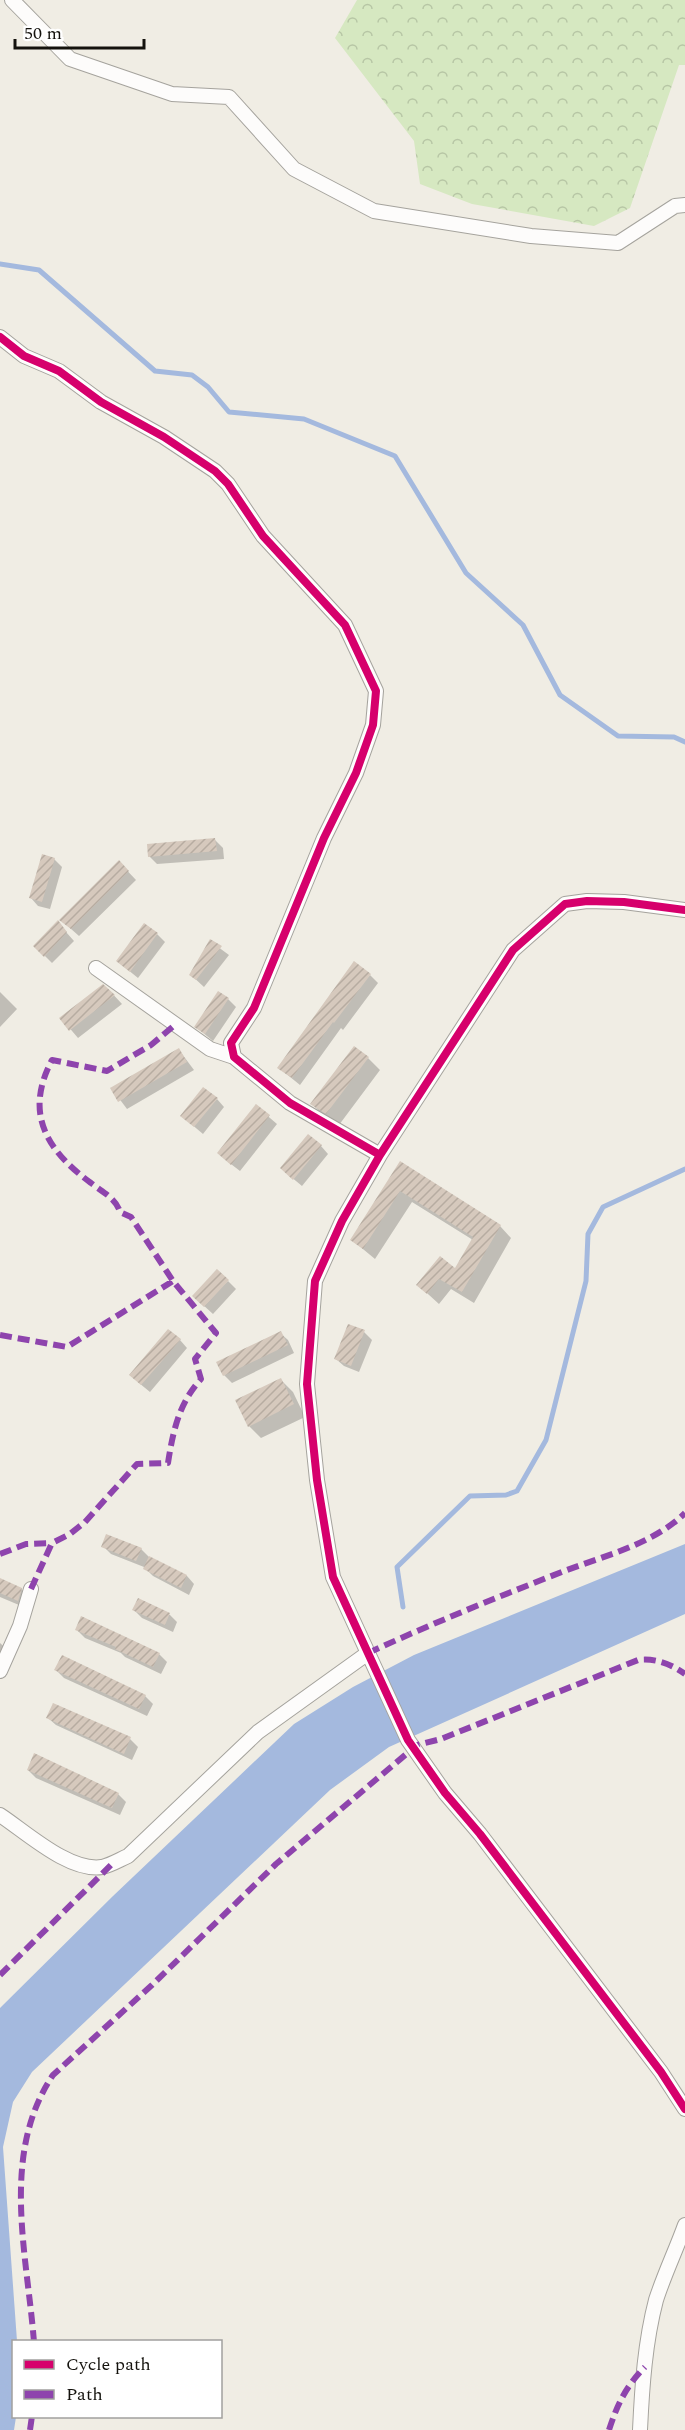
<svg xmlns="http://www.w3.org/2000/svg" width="685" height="2430" viewBox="0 0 685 2430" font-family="Spectral,serif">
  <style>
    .forest { fill: url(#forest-crowns) }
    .water { fill: #a4b9de }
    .shadow { fill: #0003 }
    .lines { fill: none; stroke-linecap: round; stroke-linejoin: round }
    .stream { stroke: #a4b9de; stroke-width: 5 }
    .building { fill: url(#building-hatch) }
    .minor-casing { stroke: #a5a39d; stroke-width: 16 }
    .minor { stroke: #fdfcfb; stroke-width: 14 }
    .quiet { stroke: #8e44ad; stroke-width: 6; stroke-dasharray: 12 6; stroke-linecap: butt }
    .cycleway-casing { stroke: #fff; stroke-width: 11 }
    .cycleway { stroke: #d6006c; stroke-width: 8 }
  </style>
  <defs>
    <pattern id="forest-crowns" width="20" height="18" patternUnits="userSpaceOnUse" patternTransform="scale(1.5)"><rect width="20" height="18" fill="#d6e8c1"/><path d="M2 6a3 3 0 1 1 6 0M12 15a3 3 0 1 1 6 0" fill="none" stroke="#b7c6a5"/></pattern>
    <pattern id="building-hatch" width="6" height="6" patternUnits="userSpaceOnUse" patternTransform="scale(1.5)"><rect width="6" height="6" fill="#d6c9bd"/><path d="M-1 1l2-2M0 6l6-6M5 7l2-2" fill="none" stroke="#b7aca1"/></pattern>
  </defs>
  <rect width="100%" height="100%" fill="#f0ede4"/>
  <path class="forest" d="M357 0H685V65H679L630 208 594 226 472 204 420 184 414 141 335 38Z"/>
  <path class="water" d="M685 1544V1614L389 1747 330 1790 32 2072 13 2102 3 2147 17 2341 14 2342V2416L16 2417 14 2430H0V2008L113 1896 294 1724 353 1687 414 1655Z"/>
  <path class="shadow" d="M215 840 223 848 224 859 157 864 149 856Z
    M54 859 62 867 50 909 38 906 31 898Z
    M119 862 136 880 79 936 61 920Z
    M58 923 74 941 52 963 35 946Z
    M157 934 165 942 138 978 117 961Z
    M210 941 229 955 204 987 191 975Z
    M370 975 378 983 343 1030 341 1028 300 1085 279 1068Z
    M109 990 122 1004 78 1038 61 1018Z
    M0 992 17 1009 0 1027Z
    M228 999 236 1007 213 1041 196 1027Z
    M179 1050 194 1070 127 1109 112 1089Z
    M368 1058 380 1070 339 1125 324 1116 312 1104Z
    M217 1099 224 1107 203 1134 190 1123Z
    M256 1106 277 1124 240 1171 227 1161Z
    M321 1146 328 1154 302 1186 290 1176Z
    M400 1163 500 1226 511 1238 474 1303 451 1289 439 1304 418 1285 455 1270 473 1240 412 1202 375 1259 352 1240Z
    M228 1281 236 1289 213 1314 202 1304Z
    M364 1332 372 1340 359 1372 344 1366 336 1359Z
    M280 1333 288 1340 294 1353 232 1383 224 1375Z
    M180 1340 187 1348 150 1392 139 1383Z
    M281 1380 293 1392 305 1417 261 1438 249 1426Z
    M103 1546 141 1549 149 1557 187 1576 194 1584 189 1595 153 1576 144 1567 111 1554Z
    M0 1579 21 1589 29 1597 26 1608 0 1597Z
    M138 1600 170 1615 177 1622 173 1632 142 1618 134 1610Z
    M77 1630 159 1654 167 1662 161 1674 125 1657 121 1653 85 1638Z
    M0 1643 9 1651 0 1662Z
    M56 1670 145 1696 153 1704 147 1716 64 1678Z
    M48 1718 130 1739 138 1747 132 1760 56 1725Z
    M28 1770 118 1794 126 1802 120 1815 36 1778Z"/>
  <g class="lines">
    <path class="stream" d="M0 264 39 270 155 371 192 375 208 387 229 412 304 419 395 456 466 573 523 625 560 695 618 736 674 737 685 742
      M403 1607 397 1567 470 1496 506 1495 517 1491 546 1440 586 1281 588 1234 603 1207 685 1169"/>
  </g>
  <path class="building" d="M215 838 217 851 148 857 147 844Z
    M42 854 55 858 42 902 29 898Z
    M119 860 129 871 71 929 59 920Z
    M58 920 67 932 44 957 33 946Z
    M144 923 158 933 130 972 116 961Z
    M210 939 222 946 196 980 189 975Z
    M354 961 371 974 334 1023 333 1022 292 1078 277 1068Z
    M103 984 115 995 69 1031 59 1018Z
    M218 991 229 998 205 1034 194 1027Z
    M354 1046 369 1057 326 1114 310 1104Z
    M179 1048 187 1062 118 1102 110 1088Z
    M203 1087 218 1098 194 1127 180 1116Z
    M256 1104 270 1115 231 1165 217 1153Z
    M308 1134 322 1145 293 1180 280 1168Z
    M400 1161 501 1225 462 1292 439 1279 427 1294 416 1285 440 1256 455 1268 473 1237 400 1191 363 1249 350 1240Z
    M217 1269 229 1280 204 1307 192 1296Z
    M348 1324 365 1330 351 1366 334 1359Z
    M168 1329 181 1339 141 1385 129 1375Z
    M281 1331 288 1345 223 1376 216 1362Z
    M281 1378 294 1404 248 1427 235 1400Z
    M106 1534 142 1548 136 1561 101 1547Z
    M149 1556 187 1575 181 1588 143 1569Z
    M0 1578 22 1588 18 1601 0 1593Z
    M138 1598 170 1613 165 1625 132 1610Z
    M81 1616 160 1653 153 1667 115 1649 116 1647 75 1630Z
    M62 1655 146 1695 139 1709 54 1670Z
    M53 1703 131 1737 124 1754 46 1718Z
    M34 1753 119 1793 112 1808 27 1770Z"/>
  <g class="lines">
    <g class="minor-casing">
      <path id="minor" d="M12 0 70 59 172 94 229 97 294 169 374 211 531 236 618 243 675 206 685 205
        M0 337 24 356 59 371 101 402 164 437 215 471 228 484 263 536 345 625 376 691 373 725 356 773 324 838 254 1008 231 1043 234 1057 290 1103 380 1155
        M685 910 624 902 587 901 565 904 513 950 380 1155 342 1221 315 1281 307 1384 317 1480 333 1577 408 1740 445 1793 480 1834 661 2072 685 2109
        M96 968 210 1049 234 1057
        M0 1671 20 1626 31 1589
        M0 1815C26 1832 69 1872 102 1867 111 1865 119 1860 128 1856L258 1732 368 1653
        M640 2430C642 2387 645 2342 656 2300 664 2275 676 2250 685 2225"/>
    </g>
    <use href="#minor" class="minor"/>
    <path class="quiet" d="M0 1335 67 1347 173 1281
      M0 1554 26 1544 52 1543
      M31 1589 52 1543 70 1534 85 1522 137 1464 168 1463C173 1431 179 1403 201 1379L195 1359 216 1333 173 1281 131 1217 120 1212C116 1198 102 1192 91 1183 46 1150 24 1113 52 1060L107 1071 151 1045 176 1024
      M368 1653C433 1623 500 1596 567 1570 607 1555 653 1544 685 1513
      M0 1975 112 1864
      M34 2342C27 2253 0 2154 53 2075L152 1985 276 1864 417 1745 441 1739 638 1660C656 1658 671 1664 685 1674
      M30 2430 32 2416
      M609 2430C617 2405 626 2386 645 2367"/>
    <g class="cycleway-casing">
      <path id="cycleway" d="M0 337 24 356 59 371 101 402 164 437 215 471 228 484 263 536 345 625 376 691 373 725 356 773 324 838 254 1008 231 1043 234 1057 290 1103 380 1155
        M685 910 624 902 587 901 565 904 513 950 380 1155 342 1221 315 1281 307 1384 317 1480 333 1577 408 1740 445 1793 480 1834 661 2072 685 2109"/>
    </g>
    <use href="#cycleway" class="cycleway"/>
  </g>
  <rect x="12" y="2340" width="210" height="78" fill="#ffffff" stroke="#a1a09e" stroke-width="1.5"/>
  <rect x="24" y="2360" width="30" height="9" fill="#d6006c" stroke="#a1a09e" stroke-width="1.5"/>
  <text x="66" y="2370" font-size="18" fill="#14120d">Cycle path</text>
  <rect x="24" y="2390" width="30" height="9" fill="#8e44ad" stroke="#a1a09e" stroke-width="1.5"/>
  <text x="66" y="2400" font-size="18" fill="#14120d">Path</text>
  <path d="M15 39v9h129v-9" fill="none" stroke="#14120d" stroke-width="3"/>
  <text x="24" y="39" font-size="18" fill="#14120d" stroke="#ffffff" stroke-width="4.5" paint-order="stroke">50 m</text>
</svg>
